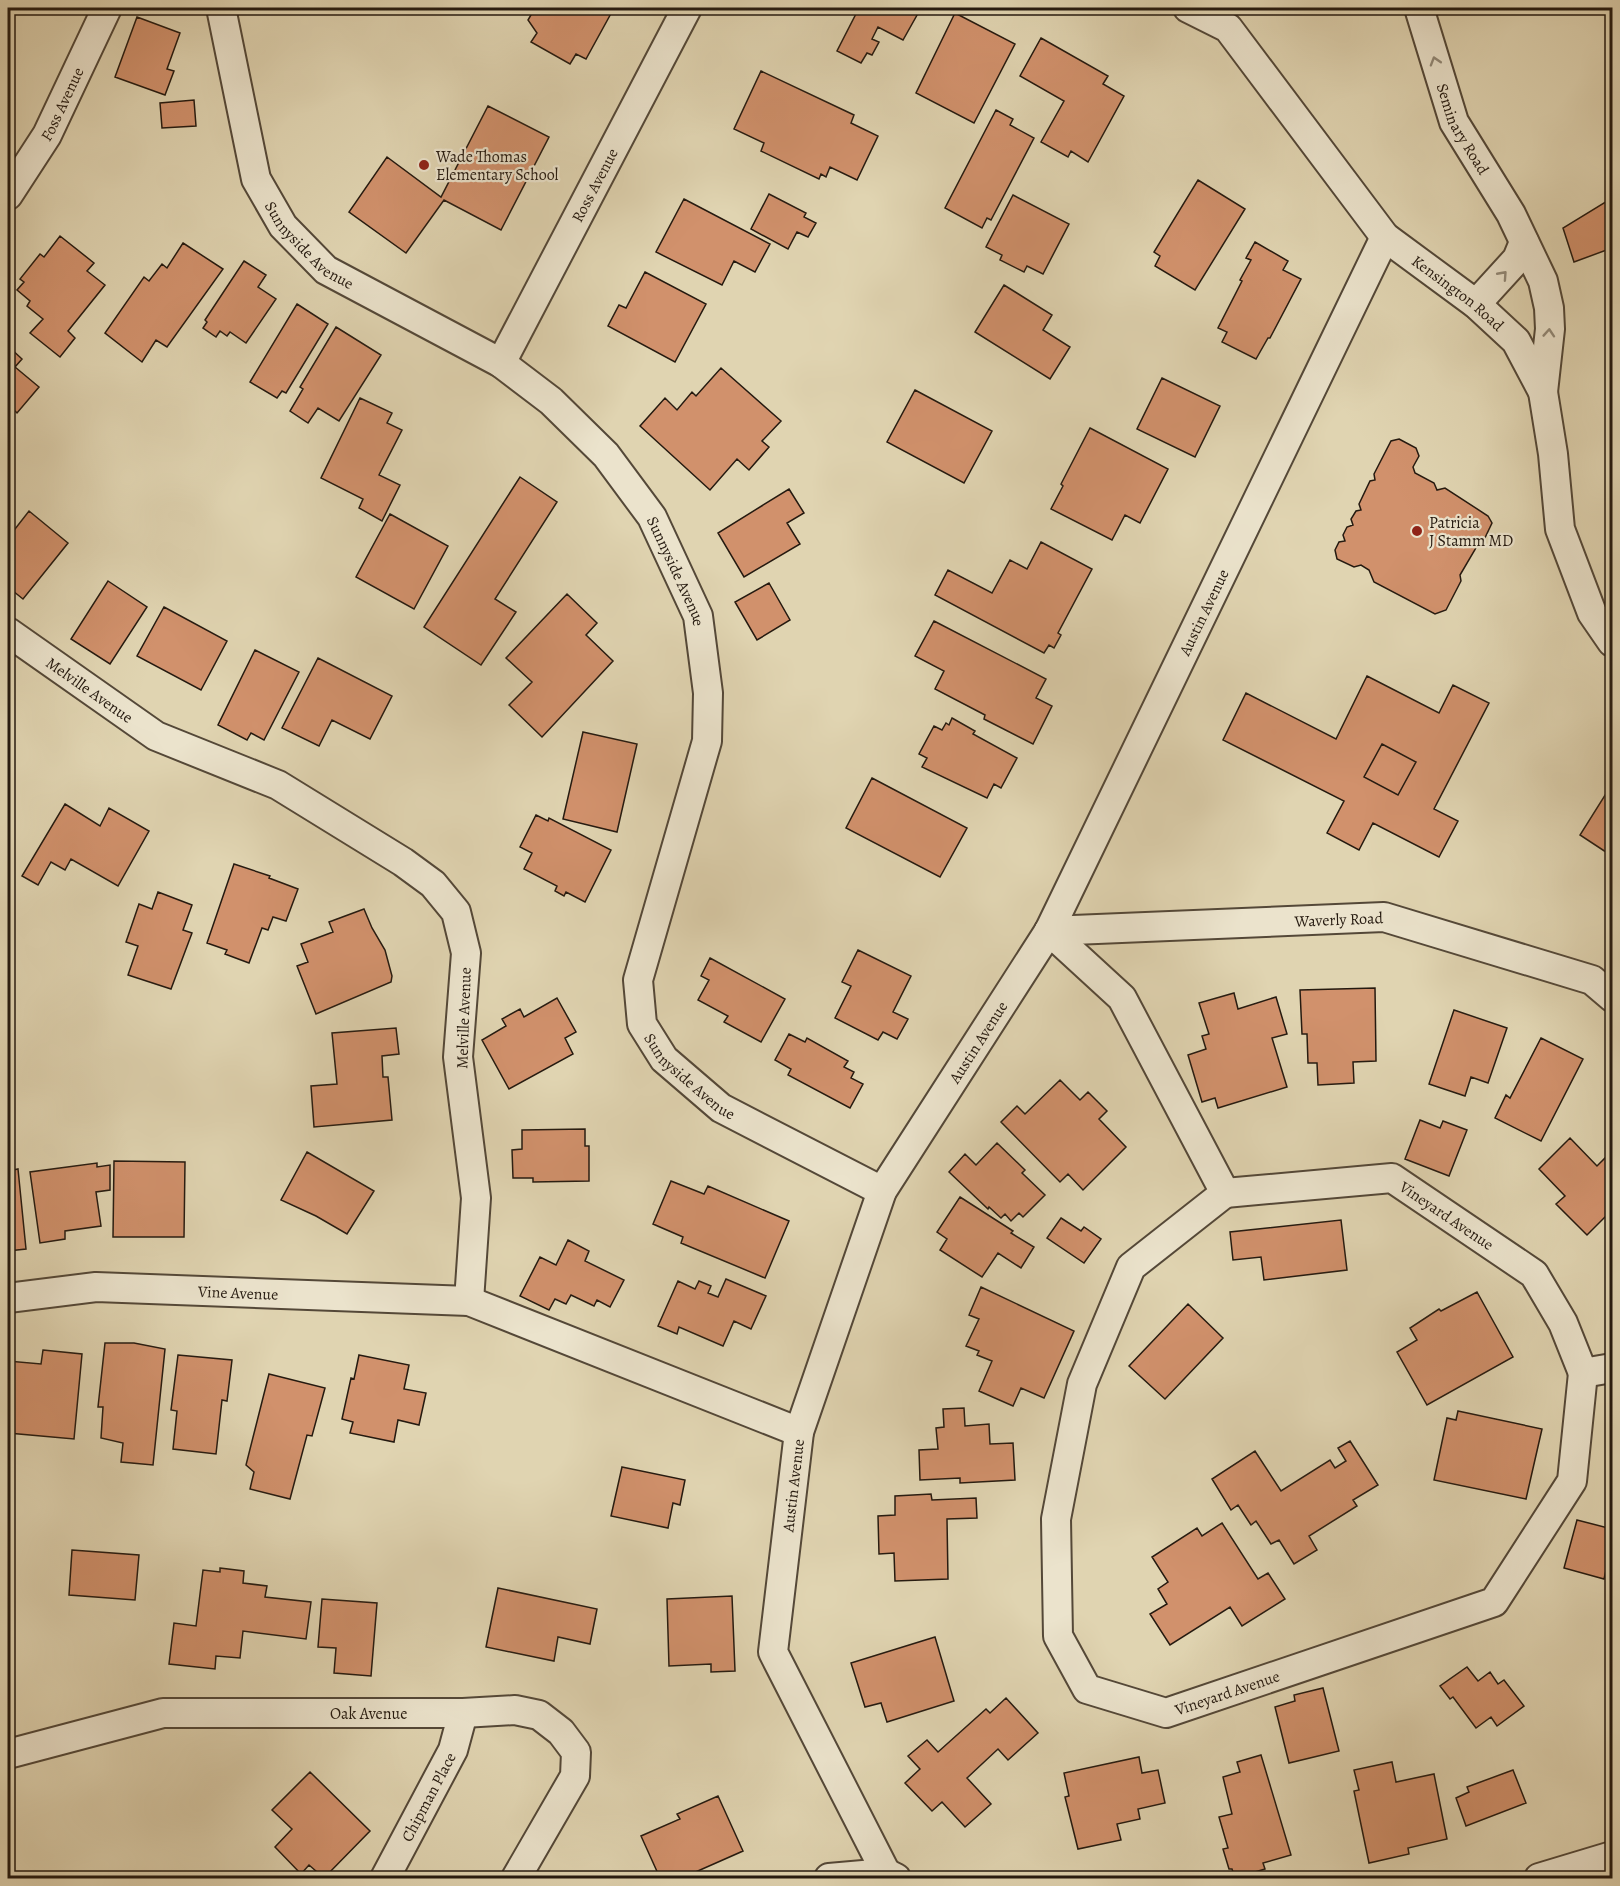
<svg xmlns="http://www.w3.org/2000/svg" width="1620" height="1886" viewBox="0 0 1620 1886" font-family="Alegreya,serif">
  <style>
    .building { fill: #d1916c; stroke: #251a10; stroke-width: 1.5; fill-rule: evenodd }
    .lines { fill: none; stroke-linecap: round; stroke-linejoin: round }
    .minor-casing { stroke: #544838; stroke-width: 32 }
    .minor { stroke: #ebe3cc; stroke-width: 28 }
    .oneway { stroke: #928977 }
    .poi-dot { fill: #8f2418; stroke: #ebe3cc; stroke-width: 2 }
    .labels { text-anchor: middle; stroke-width: 4.5; stroke-linejoin: round; paint-order: stroke }
    .street-label { font-size: 16px; fill: #251a10; stroke: #ebe3cc }
    .poi-label { font-size: 16px; fill: #251a10; stroke: #ebe3cc; text-anchor: start }
  </style>
  <rect width="100%" height="100%" fill="#e0d4b1"/>
  <filter id="stains"><feTurbulence type="fractalNoise" baseFrequency=".00333" numOctaves="4"/><feColorMatrix values="0 0 0 0 .2 0 0 0 0 .09 0 0 0 0 .02 0 0 0 .5 -.17"/></filter>
  <radialGradient id="worn" r=".72"><stop offset=".6" stop-color="#630" stop-opacity="0"/><stop offset="1" stop-color="#630" stop-opacity=".3"/></radialGradient>
  <path class="building" d="M535 8H614L586 59 576 54 570 64 531 42 537 33 528 20Z
    M859 8H921L903 40 878 27 872 39 879 42 872 55 867 53 861 63 837 51Z
    M955 13 1015 44 974 123 916 93Z
    M137 17 180 33 167 69 174 71 165 95 115 77Z
    M1041 38 1108 76 1103 84 1124 96 1088 162 1071 151 1068 157 1041 142 1064 101 1020 76Z
    M761 71 854 115 851 123 878 136 857 180 830 167 826 177 821 174 819 179 761 151 764 143 734 129Z
    M194 100 196 126 162 128 160 103Z
    M488 106 549 137 501 230 444 200 406 253 349 212 387 157 441 197Z
    M996 110 1013 119 1010 125 1034 138 991 220 987 218 982 228 945 208Z
    M1198 180 1245 209 1195 290 1155 266 1160 256 1154 252Z
    M769 194 806 213 804 217 816 223 808 237 797 232 788 249 751 229Z
    M1013 195 1069 224 1043 274 1027 266 1024 272 1000 260 1002 255 986 247Z
    M1612 198V248L1574 262 1563 228Z
    M684 199 770 244 755 272 734 261 722 285 656 252Z
    M60 236 94 263 87 271 105 285 68 331 75 338 60 357 30 333 43 319 27 306 30 301 17 290 24 282 20 279 40 254 44 257Z
    M1255 242 1288 261 1283 270 1301 279 1270 338H1268L1256 359 1222 342 1227 332 1218 328 1242 281 1240 280 1251 260 1246 258Z
    M183 243 223 269 167 347 156 340 142 362 105 333 144 277 149 281 162 264 167 268Z
    M244 261 266 275 258 287 276 299 246 343 230 332 227 336 220 331 216 337 203 328 207 322 205 320Z
    M645 272 706 304 675 362 608 326 619 305 626 308Z
    M1004 285 1052 315 1043 330 1070 347 1050 379 975 332Z
    M297 304 328 324 286 393 282 391 277 398 250 382Z
    M336 327 381 355 339 421 318 408 308 423 290 411 303 389 300 387Z
    M8 346 22 359 15 367 39 387 17 413 8 404Z
    M721 368 781 421 762 441 769 447 749 470 737 459 710 490 640 426 665 398 677 410 692 392 696 396Z
    M1162 378 1220 406 1195 457 1137 429Z
    M915 390 992 431 964 483 887 442Z
    M360 398 392 413 387 423 402 430 379 475 400 485 382 521 359 508 363 499 321 478Z
    M1090 428 1168 469 1140 523 1125 515 1112 540 1051 509 1063 486 1061 484Z
    M1399 439 1416 448 1419 456 1413 467 1415 473 1434 483 1437 490 1445 488 1488 516 1492 523 1482 544 1477 546 1460 575 1461 581 1446 610 1435 614 1374 582 1369 570 1361 565 1354 567 1337 559 1335 550 1339 542 1345 541 1343 535 1347 527 1353 525 1351 519 1356 511 1361 510 1359 504 1370 481 1375 480 1374 474 1391 441Z
    M520 477 557 502 495 599 516 612 481 665 424 627Z
    M789 489 804 513 787 523 800 544 744 577 718 533Z
    M29 511 68 543 23 599 8 587V538Z
    M390 514 448 546 414 609 356 577Z
    M1041 542 1092 569 1058 633 1061 635 1054 648 1049 645 1044 653 935 595 948 570 992 593 1010 560 1027 569Z
    M108 581 147 607 110 664 71 639Z
    M769 583 790 620 757 640 735 602Z
    M567 594 597 623 586 635 613 661 542 737 509 705 532 682 506 658Z
    M164 607 227 641 201 690 137 656Z
    M934 621 1046 679 1036 698 1052 706 1033 744 984 719 985 715 935 689 944 671 915 656Z
    M255 650 299 672 264 740 251 733 247 740 218 725Z
    M318 658 392 696 370 739 332 720 319 746 282 728Z
    M1367 676 1439 713 1453 685 1489 703 1434 809 1458 821 1439 857 1373 823 1359 850 1327 833 1344 801 1223 740 1246 693 1336 739ZM1382 744 1416 762 1398 795 1364 777Z
    M952 718 975 731 973 734 1017 758 1001 788 994 784 987 798 922 767 927 758 919 754 934 726 942 730 946 723 949 725Z
    M583 732 637 744 617 832 563 819Z
    M1382 744 1416 762 1398 795 1364 777Z
    M872 778 967 828 940 877 846 828Z
    M1612 784V856L1580 835Z
    M65 804 100 826 109 808 149 831 118 886 71 859 65 870 51 862 38 885 22 876Z
    M536 815 548 821 549 818 611 850 585 902 566 892 564 896 555 891 557 886 524 869 532 853 520 847Z
    M234 864 270 876 269 878 298 889 286 921 273 917 268 930 262 928 249 963 225 954 227 950 207 943Z
    M158 892 192 905 183 930 192 933 171 989 128 975 138 946 126 942 139 904 152 909Z
    M364 909 372 928 385 950 392 976 391 982 316 1014 297 966 308 962 301 944 333 932 329 922Z
    M858 950 911 976 893 1012 908 1019 897 1039 883 1032 878 1040 835 1018 851 986 842 982Z
    M710 958 785 999 761 1042 724 1022 728 1016 698 1000 709 980 701 976Z
    M1375 988 1376 1061 1353 1062 1354 1083 1318 1085 1317 1063H1308L1307 1034H1302L1300 990Z
    M1234 993 1238 1009 1276 997 1287 1034 1272 1038 1287 1087 1218 1108 1215 1098 1202 1102 1188 1055 1206 1049 1202 1036 1209 1034 1199 1003Z
    M557 998 576 1032 565 1038 573 1054 509 1089 482 1040 506 1026 502 1019 520 1009 524 1017Z
    M1454 1010 1507 1028 1488 1083 1471 1077 1465 1096 1429 1084Z
    M396 1028 399 1054 382 1056 383 1077H388L392 1120 314 1127 311 1086 337 1084 332 1033Z
    M789 1034 805 1042 807 1038 848 1061 844 1067 854 1072 851 1078 863 1084 850 1108 788 1075 791 1069 775 1060Z
    M1541 1038 1583 1059 1541 1141 1495 1118 1506 1095 1510 1098Z
    M1060 1080 1080 1100 1088 1092 1107 1111 1099 1119 1126 1147 1083 1190 1068 1174 1060 1182 1001 1122 1017 1106 1025 1114Z
    M1420 1120 1440 1128 1443 1121 1467 1130 1449 1176 1405 1159Z
    M585 1129V1146H589V1181L533 1182V1178H513L512 1150 522 1149V1130Z
    M1570 1138 1597 1166 1609 1154 1612 1158V1210L1587 1235 1556 1204 1565 1196 1539 1169Z
    M997 1143 1025 1170 1022 1173 1045 1195 1023 1217 1019 1213 1011 1221 1005 1214 1001 1218 989 1207 988 1209 949 1172 965 1154 976 1165Z
    M307 1152 374 1191 347 1234 316 1216 281 1200Z
    M114 1161 185 1162 184 1237H113Z
    M97 1163V1167L110 1165V1190L96 1192 101 1226 65 1231V1239L40 1243 30 1172Z
    M18 1169 26 1249 8 1251V1171Z
    M671 1181 704 1194 708 1186 789 1221 765 1278 681 1243 683 1237 653 1224Z
    M960 1197 1013 1231 1011 1233 1034 1247 1021 1268 998 1253 982 1277 940 1250 947 1239 937 1232Z
    M1061 1218 1081 1231 1084 1227 1101 1239 1084 1263 1047 1238Z
    M1341 1220 1347 1270 1264 1280 1261 1257 1233 1260 1230 1232Z
    M568 1240 589 1251 585 1261 624 1280 610 1307 597 1300 594 1306 571 1295 566 1304 555 1299 549 1310 520 1296 540 1257 556 1265Z
    M726 1279 766 1296 751 1329 734 1321 723 1346 679 1327 677 1334 658 1326 678 1281 695 1289 699 1281 711 1286 708 1293 718 1297Z
    M981 1287 1074 1331 1044 1398 1021 1388 1013 1406 979 1391 992 1361 977 1355 979 1351 966 1346 979 1319 969 1315Z
    M1477 1292 1513 1357 1427 1405 1397 1352 1417 1340 1410 1328 1439 1309 1441 1311Z
    M1188 1304 1223 1338 1165 1399 1129 1366Z
    M105 1343H134L165 1349 153 1465 121 1462 123 1443 101 1438 103 1407H98Z
    M43 1350 82 1354 74 1439 8 1433V1361L41 1364Z
    M178 1355 232 1360 227 1401 222 1400 216 1454 173 1449 177 1411 171 1410Z
    M359 1355 409 1365 404 1389 426 1393 419 1425 398 1420 394 1442 350 1433 353 1422 342 1419 351 1378 354 1379Z
    M269 1374 325 1388 312 1436 307 1435 290 1499 250 1489 254 1472 246 1465Z
    M964 1408 965 1426 989 1424 990 1444 1013 1443 1015 1480 960 1483V1478L920 1480 919 1450 938 1449 936 1428 944 1427 943 1409Z
    M1458 1411 1542 1429 1526 1499 1434 1480 1447 1418 1456 1420Z
    M1350 1441 1378 1485 1353 1500 1357 1506 1309 1536 1317 1550 1294 1564 1279 1540 1271 1544 1256 1521 1251 1525 1238 1505 1231 1510 1212 1479 1255 1451 1281 1491 1330 1460 1335 1468 1346 1461 1338 1448Z
    M622 1467 685 1480 680 1505 673 1503 668 1528 611 1516Z
    M931 1494 932 1500 976 1498 977 1518 947 1519 948 1579 895 1581 894 1553 879 1554 878 1516 895 1515V1496Z
    M1577 1520 1612 1529V1545L1604 1579 1564 1568Z
    M1222 1523 1258 1579 1268 1573 1285 1599 1242 1626 1230 1607 1170 1645 1150 1614 1167 1604 1158 1589 1168 1582 1152 1557 1197 1528 1202 1536Z
    M72 1550 139 1555 135 1600 69 1595Z
    M220 1568 244 1571 243 1583 267 1586 265 1597 311 1602 306 1639 243 1631 240 1658 216 1656 215 1669 169 1664 174 1623 196 1626 203 1570 220 1572Z
    M498 1588 597 1609 590 1644 558 1637 554 1661 486 1647Z
    M732 1596 735 1671 711 1672V1664L669 1666 667 1599Z
    M322 1599 377 1603 371 1676 334 1673 336 1648 318 1647Z
    M935 1637 954 1701 887 1722 881 1703 865 1707 851 1663Z
    M1467 1667 1478 1681 1490 1672 1498 1684 1504 1680 1524 1706 1497 1726 1491 1717 1476 1728 1453 1697 1450 1699 1440 1686Z
    M1323 1688 1339 1751 1289 1763 1275 1707 1295 1701 1294 1695Z
    M1006 1698 1038 1733 1008 1760 998 1749 967 1778 991 1804 965 1827 942 1802 932 1811 905 1783 920 1769 908 1756 927 1740 938 1752 986 1709 990 1713Z
    M1261 1755 1291 1855 1263 1863 1265 1869 1235 1878 1232 1869H1229L1223 1849 1228 1848 1219 1817 1232 1814 1223 1777 1240 1772 1237 1762Z
    M1139 1757 1142 1773 1158 1770 1165 1803 1138 1809 1140 1819 1117 1824 1121 1840 1078 1849 1065 1797 1069 1796 1064 1773Z
    M1392 1762 1396 1782 1434 1774 1447 1839 1408 1848 1409 1854 1369 1863 1354 1791 1359 1790 1354 1770Z
    M1513 1770 1526 1803 1466 1826 1456 1798 1469 1792 1467 1787Z
    M310 1772 370 1831 324 1878 309 1865 301 1874 275 1847 292 1829 272 1810Z
    M718 1796 743 1851 682 1878H660L641 1836 680 1819 677 1814Z"/>
  <g class="lines">
    <g class="minor-casing">
      <g id="minor">
        <path id="s1" d="M221 8 256 179 283 226 326 270 501 363 551 401 606 455 652 517 698 616 708 693 707 741 638 980 642 1024 664 1059 721 1108 882 1191"/>
        <path id="s2" d="M1188 8 1228 28 1385 237 1476 304 1516 341 1543 392 1553 454 1560 529 1592 613 1612 642"/>
        <path id="s3" d="M1419 8 1454 122 1511 214 1543 281 1549 308 1550 329 1543 392"/>
        <path id="s4" d="M8 195 47 135 107 8"/>
        <path d="M1476 304 1517 259 1524 242"/>
        <path id="s5" d="M501 363 687 8"/>
        <path id="s6" d="M8 632 156 736 278 785 403 862 433 884 456 912 466 953 458 1057 476 1198 469 1301"/>
        <path id="s7" d="M1049 931 1122 998 1225 1193 1131 1267 1082 1384 1056 1519 1058 1636 1087 1689 1166 1713 1494 1602 1572 1481 1583 1373 1612 1368"/>
        <path id="s8" d="M1049 931 1384 917 1592 980 1612 997"/>
        <path id="s9" d="M1225 1193 1392 1178 1534 1274 1563 1323 1583 1373"/>
        <path id="s10" d="M8 1298 96 1287 469 1301 799 1432"/>
        <path id="s11" d="M8 1754 163 1713H463L515 1710 539 1715 561 1732 576 1752 575 1776 516 1878"/>
        <path id="s12" d="M886 1873 773 1652 799 1432 882 1191 1049 931 1385 237"/>
        <path id="s13" d="M385 1878 453 1750 463 1713"/>
        <path d="M829 1878 886 1873 896 1878"/>
        <path d="M1539 1878 1612 1856"/>
      </g>
    </g>
    <use href="#minor" class="minor"/>
  </g>
  <defs><path id="oneway-chevron" d="M-2-3.5L2.5 0L-2 3.5" fill="none" stroke-width="1.6" stroke-linecap="round" stroke-linejoin="round" transform="scale(1.5)"/></defs>
  <g class="oneway">
    <use href="#oneway-chevron" transform="translate(1435 61) rotate(-107)"/>
    <use href="#oneway-chevron" transform="translate(1503 275) rotate(-48)"/>
    <use href="#oneway-chevron" transform="translate(1549 333) rotate(-86)"/>
  </g>
  <g class="poi-dot">
    <circle cx="424" cy="165" r="6"/>
    <circle cx="1417" cy="531" r="6"/>
  </g>
  <g class="labels">
    <g class="street-label">
      <text dy="6" stroke="none"><textPath href="#s4" startOffset="106">Foss Avenue</textPath></text>
      <text dy="6" stroke="none"><textPath href="#s3" startOffset="129">Seminary Road</textPath></text>
      <text dy="6" stroke="none"><textPath href="#s5" startOffset="201">Ross Avenue</textPath></text>
      <text dy="6" stroke="none"><textPath href="#s1" startOffset="261">Sunnyside Avenue</textPath></text>
      <text dy="6" stroke="none"><textPath href="#s2" startOffset="398">Kensington Road</textPath></text>
      <text dy="6" stroke="none"><textPath href="#s1" startOffset="765">Sunnyside Avenue</textPath></text>
      <text dy="6" stroke="none"><textPath href="#s12" startOffset="1388">Austin Avenue</textPath></text>
      <text dy="6" stroke="none"><textPath href="#s6" startOffset="100">Melville Avenue</textPath></text>
      <text dy="6" stroke="none"><textPath href="#s8" startOffset="290">Waverly Road</textPath></text>
      <text transform="translate(463 1018) rotate(-88)" y="6">Melville Avenue</text>
      <text dy="6" stroke="none"><textPath href="#s12" startOffset="902">Austin Avenue</textPath></text>
      <text dy="6" stroke="none"><textPath href="#s1" startOffset="1305">Sunnyside Avenue</textPath></text>
      <text dy="6" stroke="none"><textPath href="#s9" startOffset="234">Vineyard Avenue</textPath></text>
      <text dy="6" stroke="none"><textPath href="#s10" startOffset="231">Vine Avenue</textPath></text>
      <text dy="6" stroke="none"><textPath href="#s12" startOffset="416">Austin Avenue</textPath></text>
      <text dy="6" stroke="none"><textPath href="#s7" startOffset="1028">Vineyard Avenue</textPath></text>
      <text dy="6" stroke="none"><textPath href="#s11" startOffset="366">Oak Avenue</textPath></text>
      <text dy="6" stroke="none"><textPath href="#s13" startOffset="92">Chipman Place</textPath></text>
    </g>
    <g class="poi-label">
      <text x="436" y="162">Wade Thomas<tspan x="436" dy="18">Elementary School</tspan></text>
      <text x="1429" y="528">Patricia<tspan x="1429" dy="18">J Stamm MD</tspan></text>
    </g>
  </g>
  <rect width="1620" height="1886" fill="none" stroke="#e0d4b1" stroke-width="30"/>
  <rect x="9" y="9" width="1602" height="1868" fill="none" stroke="#251a10" stroke-width="3"/>
  <rect x="15" y="15" width="1590" height="1856" fill="none" stroke="#251a10" stroke-width="1.5"/>
  <rect width="100%" height="100%" filter="url(#stains)"/>
  <rect width="100%" height="100%" fill="url(#worn)"/>
</svg>
